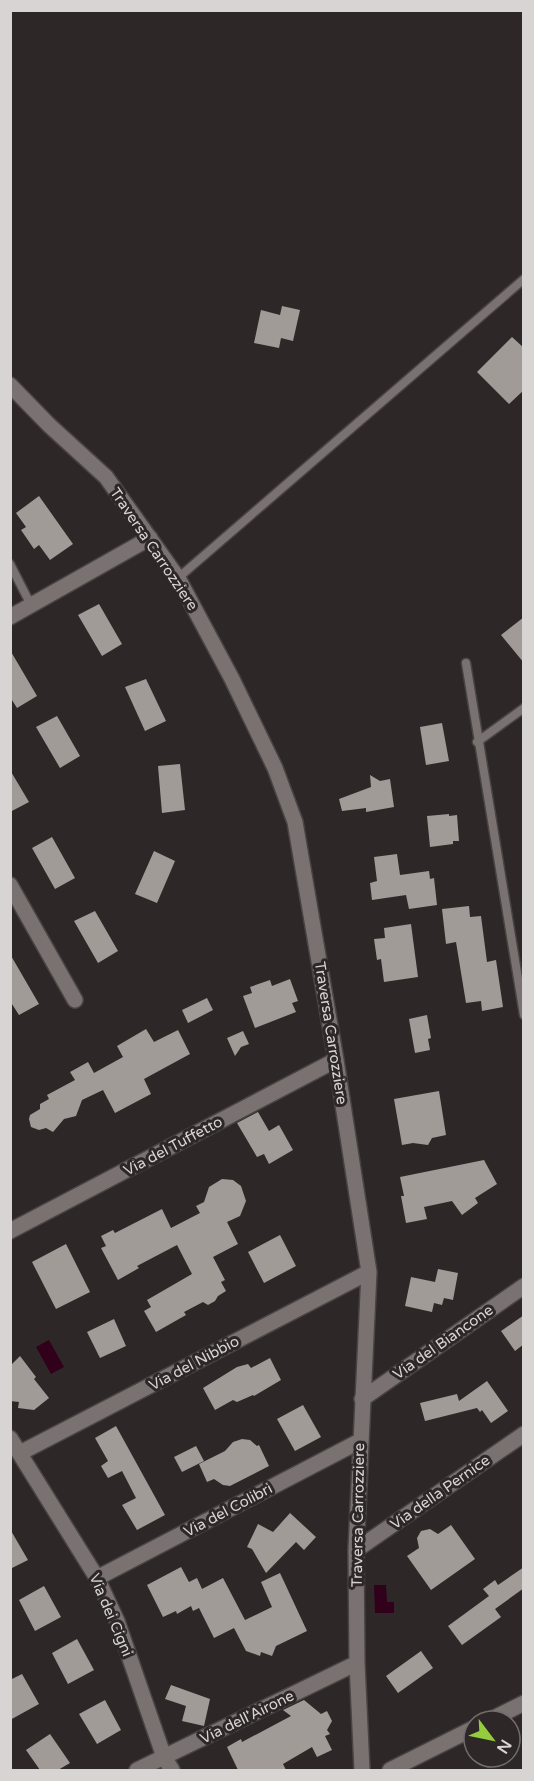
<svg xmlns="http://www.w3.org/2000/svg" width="534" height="1781" viewBox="0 0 534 1781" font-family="'Varela Round',sans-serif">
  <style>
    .water { fill: #31001b }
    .building { fill: #a19b98 }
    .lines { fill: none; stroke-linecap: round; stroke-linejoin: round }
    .service-casing { stroke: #484443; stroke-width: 11 }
    .minor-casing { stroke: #484443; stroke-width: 18 }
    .tertiary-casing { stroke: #484443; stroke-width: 18 }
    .service { stroke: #797271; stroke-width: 8 }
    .minor { stroke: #797271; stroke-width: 15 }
    .tertiary { stroke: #797271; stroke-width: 15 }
    .labels { text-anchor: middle; stroke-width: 6; stroke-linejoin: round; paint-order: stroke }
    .street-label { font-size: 15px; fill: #d7d4d3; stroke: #2d2827 }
  </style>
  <rect width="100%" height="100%" fill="#2d2827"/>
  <path class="water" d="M49 1340 64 1367 51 1374 36 1347Z
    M374 1585H386L387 1602H394V1613H375Z"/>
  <path class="building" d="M282 306 300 310 293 341 281 338 279 348 254 343 261 310 280 315Z
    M512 337 524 348V390L509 404 477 372Z
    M39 496 73 544 50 560 39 545 34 549 21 530 26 527 16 513Z
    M99 604 122 644 102 656 78 615Z
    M524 617V663L501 635Z
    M10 650 37 696 17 708 10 697Z
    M146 679 166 721 145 731 125 687Z
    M57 716 80 756 60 768 36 727Z
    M442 723 449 761 426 765 420 727Z
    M180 764 185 810 162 813 158 766Z
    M10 770 29 802 10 812Z
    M370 775 380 781 390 779 394 807 366 812V808L342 811 339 799 371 787Z
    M449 814V816L457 815 459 841H453V844L430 847 427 816Z
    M52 837 75 878 55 889 32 848Z
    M154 851 175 861 157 903 135 894Z
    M397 854 400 875 429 871 430 879 434 878 437 905 409 909 406 895 372 900 370 883 377 881 374 857Z
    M469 906 470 917 481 916 487 962 496 960 503 1007 482 1011 481 1001 466 1003 456 942 446 944 442 909Z
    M95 911 118 951 98 963 74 921Z
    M411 924 418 977 384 982 381 959 377 960 374 939 385 938 384 928Z
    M10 954 39 1004 19 1015 10 1001Z
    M290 979 298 1001 292 1003 296 1012 255 1028 243 996 252 993 250 987 270 980 272 986Z
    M207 998 213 1010 188 1023 182 1010Z
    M427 1015 431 1038 428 1039 430 1050 415 1053 409 1019Z
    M146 1029 154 1042 178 1030 190 1054 144 1079 151 1094 115 1113 103 1090 82 1100 76 1116 64 1119 53 1132 46 1128 39 1130 31 1127 29 1119 30 1115 40 1109V1104L49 1099 47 1095 75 1080 70 1072 88 1062 94 1073 123 1057 117 1046Z
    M243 1031 249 1044 241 1047 235 1056 227 1038Z
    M439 1091 446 1135 432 1138 428 1145 413 1143 402 1145 394 1099Z
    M258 1112 269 1131 279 1125 293 1150 269 1164 264 1154 257 1157 237 1123Z
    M484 1160 497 1184 475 1198 478 1203 462 1215 452 1201 424 1207 427 1219 406 1223 401 1196H404L400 1177Z
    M222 1179 233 1180 241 1186 246 1201 240 1216 227 1222 238 1244 213 1257 225 1280 221 1282 226 1291 218 1296 215 1301 208 1305 203 1302 184 1312 186 1315 156 1332 144 1311 151 1307 147 1300 192 1274 177 1245 137 1266 139 1268 118 1280 101 1248 106 1246 101 1236 113 1230 115 1233 162 1209 171 1228 200 1213 196 1206 204 1202 209 1187Z
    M280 1235 296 1266 264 1283 248 1252Z
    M66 1244 90 1292 56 1309 32 1262Z
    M438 1269 458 1273 453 1300 444 1298 442 1305 434 1303 432 1312 405 1306 411 1277 435 1282Z
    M524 1315V1344L515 1351 501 1331Z
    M114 1319 126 1346 100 1358 87 1332Z
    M20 1356 36 1377 34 1379 49 1398 34 1410 18 1408 19 1402 10 1401V1366Z
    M270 1358 281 1380 254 1396 253 1395 237 1402 233 1400 215 1410 203 1388 237 1367 248 1364 251 1368Z
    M487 1381 508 1411 491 1423 482 1410 480 1412 477 1408 425 1421 420 1403 457 1394 459 1401Z
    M303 1405 321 1437 295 1451 277 1419Z
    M116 1426 165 1515 137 1530 122 1505 136 1498 122 1471 108 1478 101 1466 108 1461 95 1438Z
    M242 1439 250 1440 257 1446 259 1445 269 1466 230 1486 223 1485 214 1479 207 1482 199 1464 225 1451 233 1442Z
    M196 1446 204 1461 182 1472 174 1457Z
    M290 1513 316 1537 304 1550 296 1542 266 1573 252 1549 247 1547 258 1524 273 1532Z
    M451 1525 475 1559 431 1590 407 1556 419 1548 417 1538 421 1531 430 1529 438 1534Z
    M10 1529 28 1560 10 1569Z
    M181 1567 189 1582 197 1578 202 1589 223 1578 245 1620 272 1607 261 1582 280 1573 307 1631 276 1646 272 1656 261 1652 260 1656 246 1651 234 1628 214 1638 199 1608 193 1611 191 1606 177 1614 176 1611 163 1617 147 1585Z
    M524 1567V1588L495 1609 501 1617 462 1645 448 1626 489 1596 483 1589 495 1580 498 1585Z
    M44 1586 61 1617 35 1631 19 1600Z
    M77 1639 94 1670 68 1684 52 1653Z
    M421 1651 433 1668 398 1693 386 1676Z
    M22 1674 39 1704 10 1720V1680Z
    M171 1685 210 1699 204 1726 182 1721 186 1706 165 1699Z
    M105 1700 121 1730 97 1744 79 1714Z
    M304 1700 321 1714 327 1711 332 1721 327 1730 330 1734 325 1736 332 1750 317 1757 312 1747 283 1764 286 1770H238L227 1747 241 1739 242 1742 291 1716 283 1710Z
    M50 1734 70 1763 58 1770H40L26 1750Z"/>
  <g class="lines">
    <g class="service-casing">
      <path id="service" d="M10 564 31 605
        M178 578 524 279
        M466 663 524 1015
        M477 742 524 708"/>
    </g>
    <g class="minor-casing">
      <path id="minor" d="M10 385 49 425 106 477 178 578 232 679 275 768 295 822 336 1060 369 1272 356 1550 357 1663 362 1770
        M10 617 150 538
        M10 885 75 1000
        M10 1231 336 1060
        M362 1399 524 1286
        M10 1438 97 1578 117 1621 164 1757 172 1770
        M20 1453 369 1272
        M356 1550 524 1434
        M97 1578 360 1441
        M137 1770 357 1663"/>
    </g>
    <g class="tertiary-casing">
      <path id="tertiary" d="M488 1721 524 1703
        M390 1770 474 1728"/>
    </g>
    <use href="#service" class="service"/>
    <use href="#minor" class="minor"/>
    <use href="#tertiary" class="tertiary"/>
  </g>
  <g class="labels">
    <g class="street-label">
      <text transform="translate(154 549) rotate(56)" y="5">Traversa Carrozziere</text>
      <text transform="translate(331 1033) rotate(81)" y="5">Traversa Carrozziere</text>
      <text transform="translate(173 1146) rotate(-28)" y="5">Via del Tuffetto</text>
      <text transform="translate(443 1342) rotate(-35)" y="5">Via del Biancone</text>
      <text transform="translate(194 1363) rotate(-28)" y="5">Via del Nibbio</text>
      <text transform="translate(440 1492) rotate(-35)" y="5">Via della Pernice</text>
      <text transform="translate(228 1510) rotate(-28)" y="5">Via del Colibrì</text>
      <text transform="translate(358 1515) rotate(-89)" y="5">Traversa Carrozziere</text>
      <text transform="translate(111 1615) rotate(67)" y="5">Via dei Cigni</text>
      <text transform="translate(247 1717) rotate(-26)" y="5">Via dell'Airone</text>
    </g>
  </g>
  <rect width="534" height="1781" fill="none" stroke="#d7d4d3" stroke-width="24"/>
  <g transform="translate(492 1739) rotate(122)"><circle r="28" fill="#2d2827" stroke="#716d6c" stroke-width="1.5"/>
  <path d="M0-4.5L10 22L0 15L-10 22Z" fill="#93cc3d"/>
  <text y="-9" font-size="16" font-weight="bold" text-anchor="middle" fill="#d7d4d3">N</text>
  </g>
</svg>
